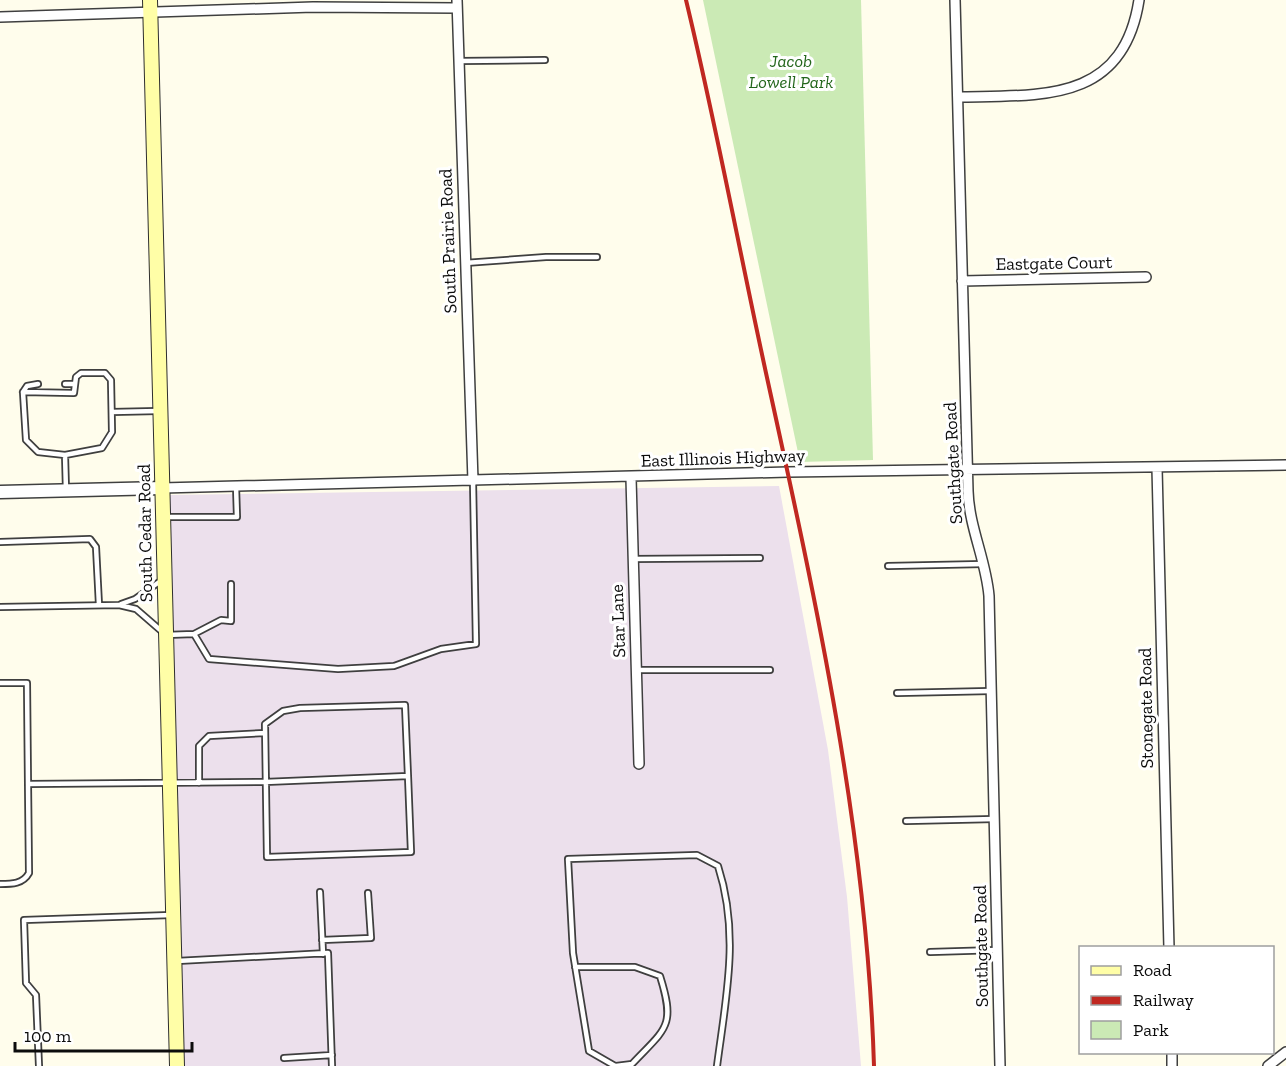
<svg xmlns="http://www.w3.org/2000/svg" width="1286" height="1066" viewBox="0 0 1286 1066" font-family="'Zilla Slab',serif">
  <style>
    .industrial { fill: #ece0ec }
    .green { fill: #cbeab5 }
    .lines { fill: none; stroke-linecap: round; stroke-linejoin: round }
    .service-casing { stroke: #3f3f3f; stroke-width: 8 }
    .minor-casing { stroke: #3f3f3f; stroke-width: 12 }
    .tertiary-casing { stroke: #3f3f3f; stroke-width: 15 }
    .secondary-casing { stroke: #2e2e2e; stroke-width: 16 }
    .service { stroke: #fff; stroke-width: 4.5 }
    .minor { stroke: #fff; stroke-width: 9 }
    .tertiary { stroke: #fff; stroke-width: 12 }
    .secondary { stroke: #fffea7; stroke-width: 14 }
    .rail { stroke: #c02821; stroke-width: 4 }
    .labels { text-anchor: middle; stroke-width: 6; stroke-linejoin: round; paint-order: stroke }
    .park-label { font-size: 18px; font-style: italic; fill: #23661b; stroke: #fff }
    .street-label { font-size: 18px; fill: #0c0c0c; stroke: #fff }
  </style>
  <rect width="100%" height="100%" fill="#fffdec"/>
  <path class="industrial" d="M779 486 828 750 847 897 861 1066H182L169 495Z"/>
  <path class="green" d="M703 0H861L873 460 800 462Z"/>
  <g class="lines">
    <g class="service-casing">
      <path id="service" d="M459 61 545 60
        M465 263 546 257H597
        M65 384H74
        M23 392 27 386 38 384
        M112 412 158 411
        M65 455 38 452 26 440 23 392 74 393 76 377 81 373H105L111 380 112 432 102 448 65 455 66 490
        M165 517H237L236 486
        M0 542 90 539 96 547 99 605
        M632 559 760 558
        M888 566 984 564
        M121 604 135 599 162 580
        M0 607 119 605 136 609 166 635 194 634 221 620 231 621V584
        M194 634 209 659 338 669 394 666 441 649 476 644 473 481
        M636 670H770
        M0 683H27L28 784
        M897 693 991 691
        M199 783V746L209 736 265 733
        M906 821 995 819
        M0 884C12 884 23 884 29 873L28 784 265 782 408 776 411 852 267 857 265 724 283 711 300 708 405 705 408 776
        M320 892 323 954
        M322 940 371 938 368 893
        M930 952 997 950
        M177 961 328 953 332 1066
        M575 967H635L660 976C676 1027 666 1028 632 1064L616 1066
        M284 1058 332 1055
        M39 1066 36 995 26 983 24 920 171 915
        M615 1066 589 1051 573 953 568 859 697 855 718 866C740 934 726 997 717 1066"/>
    </g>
    <g class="minor-casing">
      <path id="minor" d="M457 0 473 481
        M955 0 968 491C969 527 986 560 989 596L1000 1066
        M0 17 313 7 457 8
        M958 97C1040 95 1123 104 1139 0
        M962 281 1146 277
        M1157 468 1169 948
        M631 478 639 764
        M162 488 788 472 1286 465
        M1172 1052V1066
        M1268 1066 1286 1052"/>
    </g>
    <g class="tertiary-casing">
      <path id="tertiary" d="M0 492 162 488"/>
    </g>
    <g class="secondary-casing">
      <path id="secondary" d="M150 0 177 1066"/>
    </g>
    <use href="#service" class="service"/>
    <use href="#minor" class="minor"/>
    <use href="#tertiary" class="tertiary"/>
    <use href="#secondary" class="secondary"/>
    <path class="rail" d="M686 0C716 124 739 249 766 373 816 601 867 832 874 1066"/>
  </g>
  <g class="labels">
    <g class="park-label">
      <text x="791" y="67">Jacob<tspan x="791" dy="21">Lowell Park</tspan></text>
    </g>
    <g class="street-label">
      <text transform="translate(448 241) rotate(-92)" y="6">South Prairie Road</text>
      <text transform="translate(1054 263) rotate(-1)" y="6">Eastgate Court</text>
      <text transform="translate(723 458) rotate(-2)" y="6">East Illinois Highway</text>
      <text transform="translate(953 463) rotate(-93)" y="6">Southgate Road</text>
      <text transform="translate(145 533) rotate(-91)" y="6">South Cedar Road</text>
      <text transform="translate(618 621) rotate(-92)" y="6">Star Lane</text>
      <text transform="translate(1146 708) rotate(-91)" y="6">Stonegate Road</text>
      <text transform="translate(981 946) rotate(-91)" y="6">Southgate Road</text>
    </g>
  </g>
  <rect x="1079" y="946" width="195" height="108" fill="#ffffff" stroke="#9e9e9e" stroke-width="1.5"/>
  <rect x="1091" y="966" width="30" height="9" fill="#fffea7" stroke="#9e9e9e" stroke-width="1.5"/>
  <text x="1133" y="976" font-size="18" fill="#0c0c0c">Road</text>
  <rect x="1091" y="996" width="30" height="9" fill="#c02821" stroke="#9e9e9e" stroke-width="1.5"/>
  <text x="1133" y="1006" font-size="18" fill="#0c0c0c">Railway</text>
  <rect x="1091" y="1021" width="30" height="18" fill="#cbeab5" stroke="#9e9e9e" stroke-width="1.5"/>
  <text x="1133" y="1036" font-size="18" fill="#0c0c0c">Park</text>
  <path d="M15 1042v9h177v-9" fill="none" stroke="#0c0c0c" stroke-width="3"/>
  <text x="24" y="1042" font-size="18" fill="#0c0c0c" stroke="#ffffff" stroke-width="4.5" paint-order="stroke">100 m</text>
</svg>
